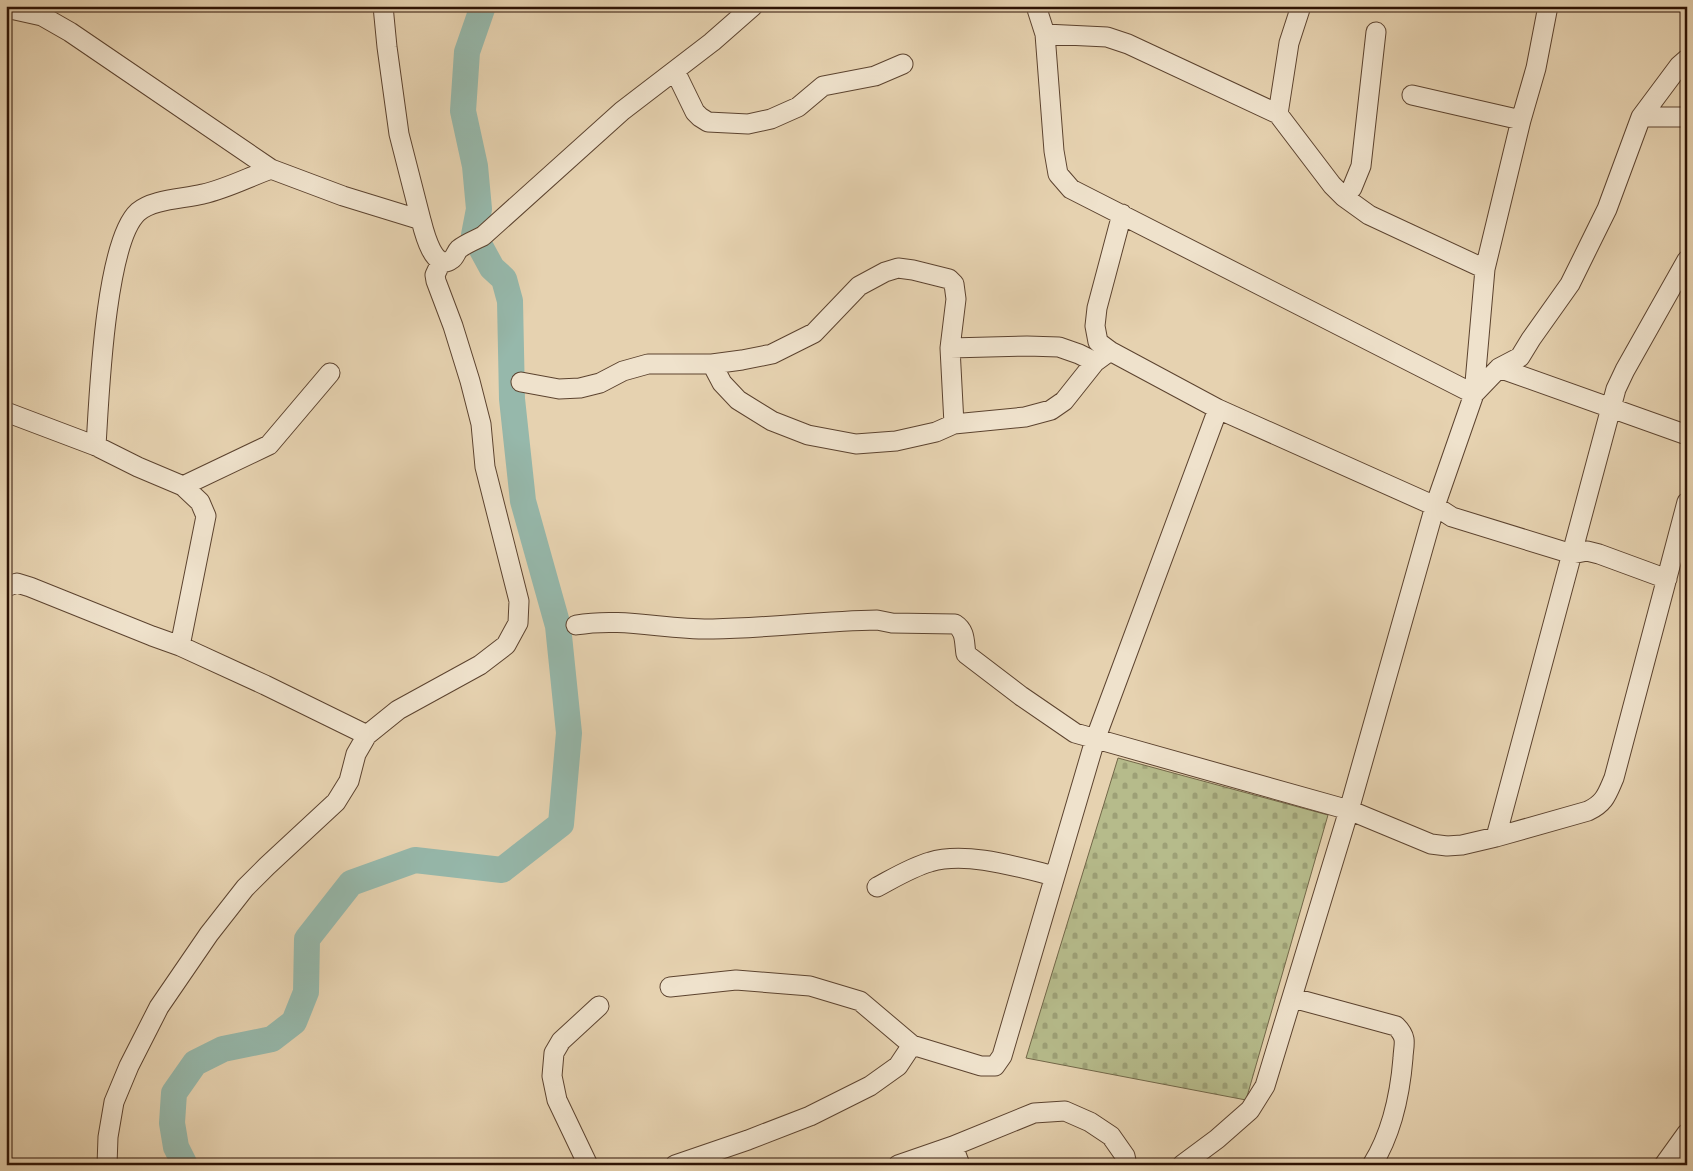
<svg xmlns="http://www.w3.org/2000/svg" width="1693" height="1171" viewBox="0 0 1693 1171" font-family="'Libre Caslon Text',serif">
  <style>
    .cemetery { fill: url(#cemetery-stones); stroke: #726748 }
    .lines { fill: none; stroke-linecap: round; stroke-linejoin: round }
    .river { stroke: #96b8ab; stroke-width: 26 }
    .minor-casing { stroke: #5c432f; stroke-width: 21 }
    .minor { stroke: #efe2cc; stroke-width: 19 }
  </style>
  <defs>
    <pattern id="cemetery-stones" width="16" height="16" patternUnits="userSpaceOnUse" patternTransform="scale(1.25)"><rect width="16" height="16" fill="#b6bb8b"/><path d="M2 7V4a2 2 0 0 1 4 0v3zM10 15v-3a2 2 0 0 1 4 0v3z" fill="#9da076"/></pattern>
  </defs>
  <rect width="100%" height="100%" fill="#e6d2b0"/>
  <filter id="stains"><feTurbulence type="fractalNoise" baseFrequency=".004" numOctaves="4"/><feColorMatrix values="0 0 0 0 .2 0 0 0 0 .09 0 0 0 0 .02 0 0 0 .5 -.17"/></filter>
  <radialGradient id="worn" r=".72"><stop offset=".6" stop-color="#630" stop-opacity="0"/><stop offset="1" stop-color="#630" stop-opacity=".3"/></radialGradient>
  <path class="cemetery" d="M1118 758 1328 815 1246 1100 1026 1058Z"/>
  <g class="lines">
    <path class="river" d="M185 1165 176 1147 172 1123 174 1093 195 1063 223 1049 272 1039 294 1022 306 992 307 939 351 883 415 860 502 870 561 824 569 733 558 626 523 501 512 399 510 301 504 279 492 268 474 235 479 209 475 166 463 111 467 52 483 6"/>
    <g class="minor-casing">
      <path id="minor" d="M383 6 387 47 399 134 421 220
        M1036 6 1045 34 1054 151 1058 174 1071 189 1474 394 1485 269 1521 120 1536 68 1548 6
        M1301 6 1289 43 1278 114 1332 185 1344 197 1369 215 1485 269
        M6 8 42 16 70 32 271 169 343 196 421 220C424 232 434 273 452 259 455 257 456 252 459 249 465 244 475 240 483 236L622 111 712 42 753 6
        M1045 34 1107 37 1128 44 1278 114
        M675 71 695 112 700 117 708 122 748 124 771 119 798 107 823 86 875 76 903 64
        M1412 95 1521 120
        M1641 117H1687
        M1344 197 1352 188 1361 166 1376 32
        M1122 214 1097 308 1095 326 1098 342 1110 351 1218 409 1435 506 1452 517 1572 554 1587 551 1599 554 1667 579
        M950 348 1027 346 1059 347 1079 354 1095 362
        M712 364 722 383 738 400 772 421 808 435 856 444 896 441 936 432 954 424 1025 417 1051 410 1064 401 1095 362 1110 351
        M1499 368 1687 435
        M521 382 559 389 580 388 600 383 623 371 648 364H712L742 360 772 354 814 333 859 286 885 272 898 268 913 270 949 279 954 284 956 299 950 348 954 424
        M6 412 96 446 138 467 183 486 200 502 206 516 180 646 265 685 367 735
        M96 446C99 398 105 242 138 212 153 199 184 199 203 194 226 189 249 177 271 169
        M183 486 269 445 330 373
        M6 587 17 583 30 587 152 636 180 646
        M576 625C623 617 666 630 713 629 768 628 822 621 877 620L892 623 955 624C966 631 964 642 966 654L1021 696 1075 733 1349 810 1431 844 1447 846 1462 845 1496 837 1588 811C1605 803 1607 794 1614 778L1687 502
        M1496 837 1616 389 1625 370 1687 260
        M877 887C894 878 912 867 930 862 966 851 1018 867 1055 876
        M670 987 736 980 810 986 860 1001 912 1045 981 1066H995L1002 1056 1095 740 1218 409
        M1293 998 1396 1026C1400 1030 1403 1034 1404 1039 1405 1045 1403 1052 1403 1058 1400 1095 1392 1133 1372 1165
        M953 1146 960 1165
        M107 1165 108 1137 114 1102 129 1066 159 1007 209 934 245 888 267 866 336 802 349 781 356 754 367 735 398 710 480 665 506 645 518 623 519 601 485 467 481 424 470 381 453 326 436 281 435 275 441 262
        M588 1165 557 1100 552 1076 554 1053 561 1041 599 1006
        M675 1165 748 1140 810 1116 870 1086 898 1066 912 1045
        M898 1165 953 1146 1034 1113 1065 1111 1090 1122 1111 1136 1125 1156 1127 1165
        M1182 1165 1217 1139 1250 1110 1265 1086 1349 810 1435 506 1474 394 1499 368 1520 357 1531 339 1570 284 1607 209 1641 117 1679 66 1687 59
        M1664 1165 1687 1133"/>
    </g>
    <use href="#minor" class="minor"/>
  </g>
  <rect width="1693" height="1171" fill="none" stroke="#e6d2b0" stroke-width="25"/>
  <rect x="8" y="8" width="1678" height="1156" fill="none" stroke="#2e1304" stroke-width="2.5"/>
  <rect x="12" y="12" width="1668" height="1146" fill="none" stroke="#2e1304"/>
  <rect width="100%" height="100%" filter="url(#stains)"/>
  <rect width="100%" height="100%" fill="url(#worn)"/>
</svg>
